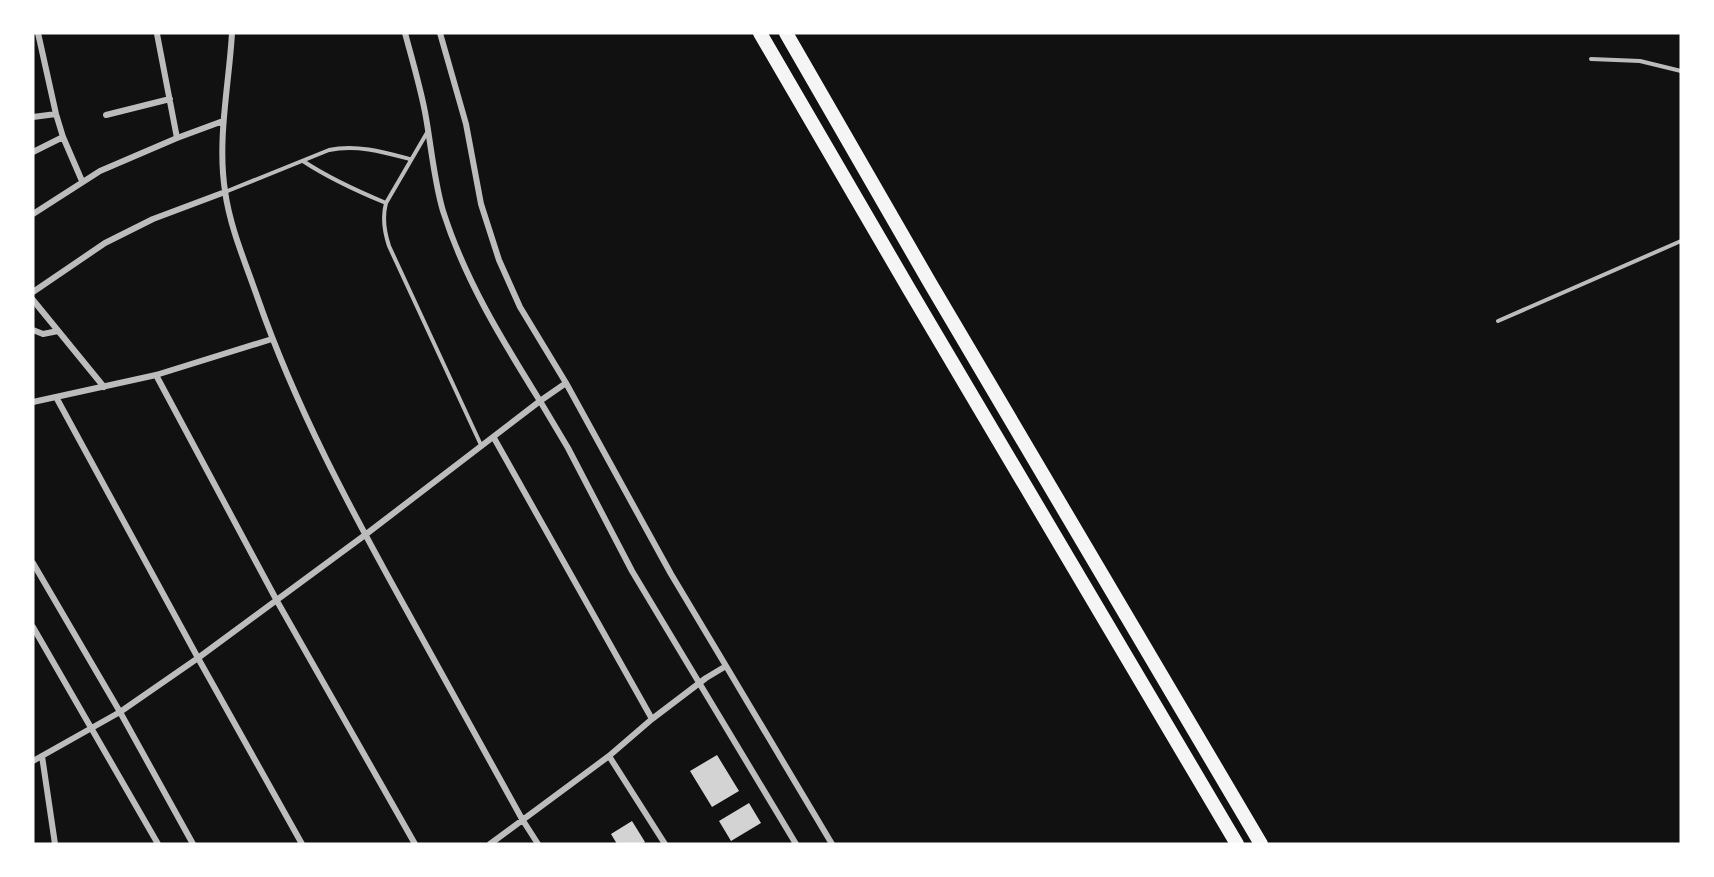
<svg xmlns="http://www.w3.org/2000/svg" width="1714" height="877" viewBox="0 0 1714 877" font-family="'Archivo Narrow',sans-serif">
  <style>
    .building { fill: #d3d3d3 }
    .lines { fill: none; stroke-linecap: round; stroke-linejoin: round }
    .service { stroke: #bcbcbc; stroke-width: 4 }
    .minor { stroke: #bcbcbc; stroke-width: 6 }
    .trunk { stroke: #f5f5f5; stroke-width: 14 }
  </style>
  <rect width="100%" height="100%" fill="#111"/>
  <path class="building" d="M717 755 739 791 712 807 690 771Z
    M749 803 761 823 731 841 719 821Z
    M632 821 645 842 642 844H617L611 834Z"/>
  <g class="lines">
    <path class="service" d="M1591 59 1640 61 1681 71
      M428 131 386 203C382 218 384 231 389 246L481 445
      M303 161C330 179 357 191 386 203
      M225 192 329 150C356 144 384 152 410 159
      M1498 321 1681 241"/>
    <path class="minor" d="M38 33 56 114 63 137 82 181
      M232 33C229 85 217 139 225 191 230 228 246 264 258 299 296 408 350 508 406 609 444 679 483 749 522 819L538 844
      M405 33C412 59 420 86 425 112 431 144 434 181 443 211 465 280 502 340 540 401L566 383 520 307 499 260 481 204 466 124 440 33
      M157 34 177 138
      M106 115 170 99
      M33 117 56 114
      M33 152 63 137
      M33 214 100 171 177 138 223 121
      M33 292 105 243 153 219 225 192
      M33 300 104 387
      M33 330 43 334 58 331
      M156 375 277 601 415 844
      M566 383 671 574 726 666
      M56 397 198 658 302 844
      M33 402 156 375 272 339
      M494 438 652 719
      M33 563 120 712 193 844
      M33 627 158 844
      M42 756 55 844
      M609 756 665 844
      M33 761 120 712 198 658 365 535 540 401 568 448 632 571 796 844
      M490 844 609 756 652 719 706 678 726 666 832 844"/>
    <path class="trunk" d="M760 33 909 289 1237 844
      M786 33 930 283 1261 844"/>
  </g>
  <rect width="1714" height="877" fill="none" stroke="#ffffff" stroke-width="69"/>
</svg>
